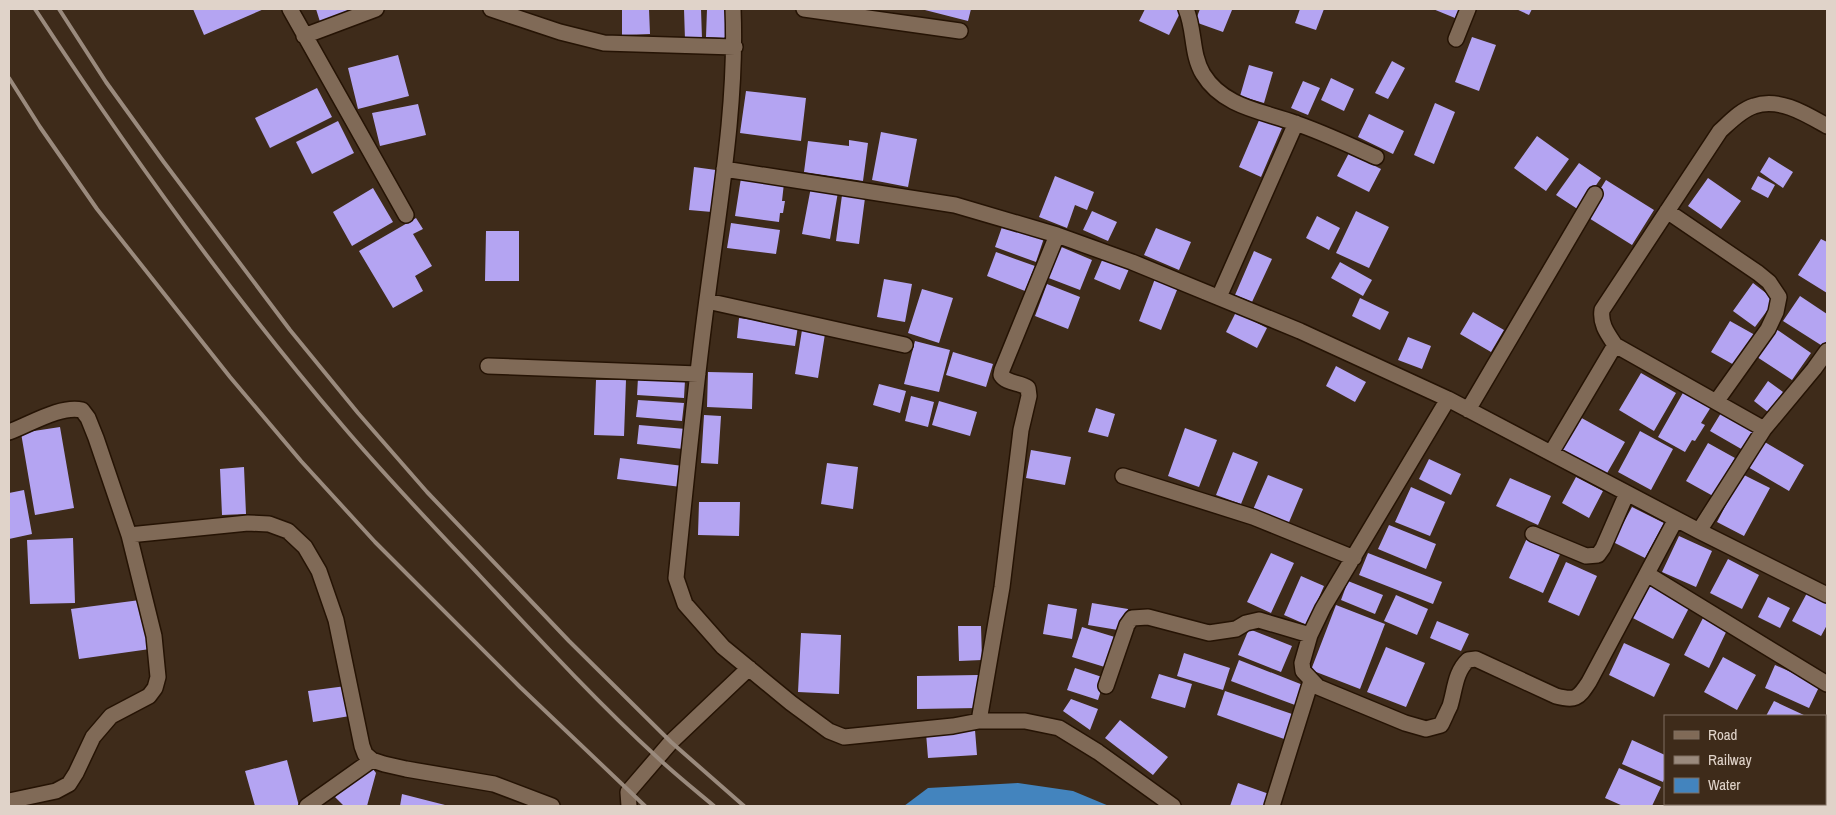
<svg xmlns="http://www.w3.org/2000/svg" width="1836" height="815" viewBox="0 0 1836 815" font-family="'Archivo Narrow',sans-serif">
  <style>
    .water { fill: #4384be }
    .building { fill: #b4a4f2 }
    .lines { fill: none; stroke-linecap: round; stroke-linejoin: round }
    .street-casing { stroke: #251304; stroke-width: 18 }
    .street { stroke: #806a57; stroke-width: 15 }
    .rail { stroke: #9a8a7d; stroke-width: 4 }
  </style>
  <rect width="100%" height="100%" fill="#3e2b1a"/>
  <path class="water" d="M1018 783 1073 791 1109 806H904L928 788Z"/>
  <path class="building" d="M193 9H264L204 35Z
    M316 9H363L321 25Z
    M622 9H649L650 34 622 35Z
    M684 9H701L702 39 685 40Z
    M707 9H726L725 38 706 37Z
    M921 9H971L968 21Z
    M1145 9H1176L1181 11 1169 35 1139 21Z
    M1200 9 1232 10 1223 32 1195 22Z
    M1300 9H1324L1316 30 1295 23Z
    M1433 9H1459L1455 18Z
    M1516 9H1532L1529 15Z
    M1472 37 1496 45 1479 91 1455 82Z
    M398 55 409 96 358 109 348 68Z
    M1392 61 1405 68 1388 99 1375 93Z
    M1249 65 1273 72 1264 103 1240 96Z
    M1331 78 1354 89 1344 111 1321 100Z
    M1303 81 1320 88 1308 115 1291 108Z
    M317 88 332 117 270 148 255 118Z
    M746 91 806 98 801 141 740 133Z
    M1435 103 1455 112 1434 164 1414 155Z
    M418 104 426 135 380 146 372 113Z
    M1369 114 1404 131 1393 154 1358 137Z
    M1260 118 1282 128 1261 177 1239 167Z
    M338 121 354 153 312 174 296 142Z
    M881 132 917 139 908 187 872 180Z
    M1537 136 1569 159 1546 191 1514 168Z
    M849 140 868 143 863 181 804 172 808 141 849 146Z
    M1349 153 1381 169 1369 192 1337 176Z
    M1769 157 1793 172 1783 188 1760 172Z
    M1579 163 1601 178 1579 210 1556 195Z
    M694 167 716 170 712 212 689 210Z
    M1055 176 1094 192 1087 210 1075 205 1067 228 1039 217Z
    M1758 176 1775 185 1768 198 1751 189Z
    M741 178 784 183 782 201H785L783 213H780L779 222 735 216Z
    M1708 178 1741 201 1721 229 1688 206Z
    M1606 180 1654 210 1632 245 1584 215Z
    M811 187 838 192 830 239 802 234Z
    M373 188 393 222 352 246 333 212Z
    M842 195 865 198 859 244 836 241Z
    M1092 211 1117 222 1108 241 1083 230Z
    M1356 211 1389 227 1369 268 1336 253Z
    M1317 216 1340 228 1329 250 1306 238Z
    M416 218 423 229 413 234 432 266 415 276 423 291 393 308 359 251Z
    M731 223 780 230 776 254 727 248Z
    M1003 224 1044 238 1036 262 995 247Z
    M1156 228 1191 242 1179 270 1144 255Z
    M486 231H519V281H485Z
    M1821 239 1827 242V293L1798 275Z
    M1059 246 1092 260 1080 290 1046 277Z
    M1254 251 1272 259 1252 302 1235 295Z
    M996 252 1035 266 1025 291 987 276Z
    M1103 258 1129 269 1120 290 1094 279Z
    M1340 262 1372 280 1363 296 1331 278Z
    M1156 276 1179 285 1161 330 1139 321Z
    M884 279 912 284 905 322 877 317Z
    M1753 283 1775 300 1755 327 1733 311Z
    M1047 284 1080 297 1068 329 1035 316Z
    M922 289 953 298 939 343 908 333Z
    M1800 296 1827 314V342L1824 347 1783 321Z
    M1360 298 1389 312 1380 330 1352 316Z
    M1236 312 1267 328 1257 348 1226 332Z
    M1473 312 1504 330 1491 352 1460 334Z
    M739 318 798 326 795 346 737 338Z
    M1730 321 1755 335 1736 366 1711 352Z
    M1776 329 1811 353 1792 380 1757 357Z
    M802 330 825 334 818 378 795 374Z
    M1408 337 1431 346 1422 369 1398 360Z
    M915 341 950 350 939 392 904 384Z
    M953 352 993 364 986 387 946 375Z
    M1336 366 1366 382 1355 402 1326 386Z
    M708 372 753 373 752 409 707 407Z
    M1641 373 1676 393 1654 431 1619 410Z
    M638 378 685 380 684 398 637 395Z
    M596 380H626L624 436 594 435Z
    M1768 381 1783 392 1768 412 1754 401Z
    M879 384 906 391 900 413 873 405Z
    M1684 391 1711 407 1701 423 1705 425 1695 441 1692 440 1685 452 1658 437Z
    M911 396 934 402 928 427 905 421Z
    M638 400 684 403 682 421 636 417Z
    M939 401 977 412 970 436 932 425Z
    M1096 408 1115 414 1108 437 1088 432Z
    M1721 413 1754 432 1743 450 1710 431Z
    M704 415 721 416 718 464 701 463Z
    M1578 416 1625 442 1606 475 1560 449Z
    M639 425 686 429 683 449 637 444Z
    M60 427 74 508 35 515 21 433Z
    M1185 428 1217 440 1199 487 1168 476Z
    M1640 431 1673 449 1651 490 1618 472Z
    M1763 441 1804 465 1789 491 1748 467Z
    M1708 443 1735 458 1713 496 1686 481Z
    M1031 450 1071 457 1065 485 1026 478Z
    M1233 452 1258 462 1241 504 1216 495Z
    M620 458 683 466 681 487 617 479Z
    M1429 459 1461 474 1451 495 1419 479Z
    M827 463 858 467 853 509 821 504Z
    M244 467 246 514 222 515 220 469Z
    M1742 474 1770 488 1744 536 1717 522Z
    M1268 475 1303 489 1287 527 1252 512Z
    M1576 477 1603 491 1589 518 1562 503Z
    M1510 478 1551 496 1538 525 1496 506Z
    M1411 487 1445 502 1430 536 1395 522Z
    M24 490 32 534 9 539V493Z
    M699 502H740L739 536 698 535Z
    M1632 507 1664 523 1645 558 1613 542Z
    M1389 525 1436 544 1426 569 1378 549Z
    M1679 536 1712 551 1696 587 1662 572Z
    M73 538 75 603 30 604 27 540Z
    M1527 538 1561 552 1543 593 1509 578Z
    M1271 553 1294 563 1271 613 1247 602Z
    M1368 553 1442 582 1433 604 1359 575Z
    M1728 559 1759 575 1742 609 1710 593Z
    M1566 562 1597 576 1579 616 1548 602Z
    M1301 576 1324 586 1307 625 1284 615Z
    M1348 581 1383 595 1375 614 1341 600Z
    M1646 583 1690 606 1673 639 1629 616Z
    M1807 593 1827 604V625L1821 636 1792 621Z
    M1396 595 1428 609 1417 635 1384 621Z
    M1768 597 1790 608 1780 628 1758 617Z
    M140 600 150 649 79 659 71 609Z
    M1092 603 1128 609 1124 631 1088 625Z
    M1048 604 1077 609 1072 639 1043 634Z
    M1336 605 1385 624 1360 689 1311 670Z
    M1704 616 1728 628 1709 668 1684 655Z
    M1437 621 1469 634 1461 651 1430 638Z
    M958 626H981L982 660 959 661Z
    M1082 627 1118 638 1108 668 1072 657Z
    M1249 629 1292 646 1281 672 1238 655Z
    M801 633 841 635 839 694 798 692Z
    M1624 643 1670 664 1654 697 1609 675Z
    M1386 647 1425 663 1406 707 1367 692Z
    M1184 653 1230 668 1223 690 1177 676Z
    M1723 657 1756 675 1737 710 1704 692Z
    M1239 660 1303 685 1295 705 1231 681Z
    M1775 665 1820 685 1809 708 1765 688Z
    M1075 668 1105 678 1098 700 1067 690Z
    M1159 674 1192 684 1185 708 1151 698Z
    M978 675V708L917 709V676Z
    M346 686 350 716 313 722 308 691Z
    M1225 691 1295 715 1287 740 1217 715Z
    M1071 699 1098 709 1090 730 1063 711Z
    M1774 701 1806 716H1766Z
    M1120 720 1168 757 1153 775 1105 738Z
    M975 730 977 755 928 758 926 733Z
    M1632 740 1665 755V777L1663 782 1622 764Z
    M287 760 299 806H255L245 771Z
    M370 765 376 773 367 806H344L335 797Z
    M1619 768 1661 787 1652 806H1623L1605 798Z
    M1238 783 1272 795 1268 806H1230Z
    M402 794 445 805V806H400Z
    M1714 804H1770L1769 806H1713Z
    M1775 804H1819L1818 806H1774Z"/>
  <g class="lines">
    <g class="street-casing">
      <path id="street" d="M290 9 406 215
        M491 9 560 32 604 43 735 47
        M733 9C737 102 720 199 708 292 695 387 686 483 676 578L685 604 723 647 791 703 829 731 844 737 953 726 979 721H1025L1059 728 1098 752 1173 806
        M804 9 960 31
        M1186 9C1195 30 1191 54 1203 74 1223 107 1262 111 1295 123 1322 132 1349 145 1376 157
        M304 36 376 9
        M1456 39 1468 9
        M724 169 955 205 1057 235 1132 262 1300 331 1448 399 1699 531 1827 595
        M1667 211 1758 273 1769 282 1779 297 1776 312 1768 329 1716 402
        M1219 297 1296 123
        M707 301 905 345
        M488 366 698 374
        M1468 410 1595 194
        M1764 429 1615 345C1607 333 1600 324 1602 310L1720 131C1730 122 1741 110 1754 106 1779 97 1806 114 1827 126
        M9 432C29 425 60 405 82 410L88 418 96 438 129 535 154 636 158 677 155 688 149 696 111 716 93 737 76 773 69 784 56 791 9 801
        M1551 453 1615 345
        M1123 476 1253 517 1354 558
        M1699 531 1764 429 1814 369 1827 351
        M1533 534 1586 556 1598 555 1603 548 1627 493
        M129 535 248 523 269 524 288 531 305 547 319 571 336 620 362 746 365 754 372 760 384 764 406 769 494 784 552 806
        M1647 574 1827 684
        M1310 635 1302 663 1303 671 1318 687 1405 723 1426 729 1441 725C1444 719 1447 712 1450 706 1455 690 1455 672 1468 660L1476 659 1556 696C1575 701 1578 699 1589 682L1676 519
        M1106 686 1127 625 1132 618 1148 617 1209 633 1236 629 1246 623 1259 620 1310 635 1323 608 1448 399
        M979 721 1002 587 1021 430 1029 396 1028 388C1020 382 1007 384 1001 375L1002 370 1057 235
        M1825 772 1827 774
        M307 806 372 760
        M629 806 628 792 671 742 749 668
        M1272 806 1311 681"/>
    </g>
    <use href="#street" class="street"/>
    <path class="rail" d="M35 9C129 153 230 294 342 425 386 477 434 527 481 577 538 638 596 701 658 758 676 775 695 790 714 806
      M59 9 106 82 163 161 290 330 358 413 427 492 569 641 671 742 744 806
      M9 78 40 127 97 209 230 377 301 461 375 542 520 687 645 806"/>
  </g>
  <rect width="1836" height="815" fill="none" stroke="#e0d3c9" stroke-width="20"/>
  <rect x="1664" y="715" width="162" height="90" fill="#3e2b1a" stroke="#7f6e60"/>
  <rect x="1674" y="731" width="25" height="8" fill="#806a57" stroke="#7f6e60"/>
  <text x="1708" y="740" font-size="15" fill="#e0d3c9">Road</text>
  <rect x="1674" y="756" width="25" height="8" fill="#9a8a7d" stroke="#7f6e60"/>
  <text x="1708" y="765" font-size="15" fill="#e0d3c9">Railway</text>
  <rect x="1674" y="778" width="25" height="15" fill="#4384be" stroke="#7f6e60"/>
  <text x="1708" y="790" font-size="15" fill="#e0d3c9">Water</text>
</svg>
